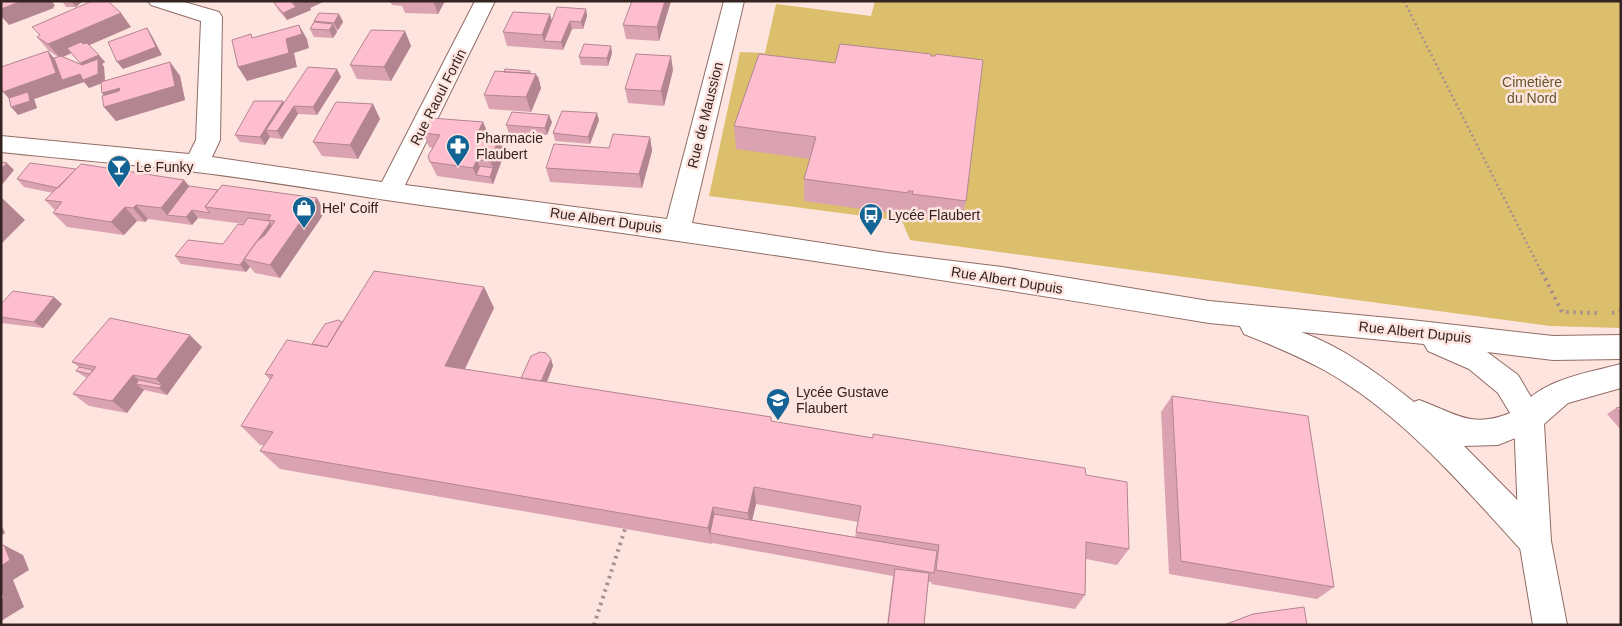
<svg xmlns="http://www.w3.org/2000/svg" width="1622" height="626" viewBox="0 0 1622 626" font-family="Arial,sans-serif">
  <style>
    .green { fill: #dbbf6d }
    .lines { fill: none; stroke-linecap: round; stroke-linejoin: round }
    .minor-casing { stroke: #916c64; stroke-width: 2 }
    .tertiary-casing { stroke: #916c64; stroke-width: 2 }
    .path-far1 { stroke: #a6908c; stroke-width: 2.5; stroke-dasharray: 2 3; stroke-linecap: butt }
    .path { stroke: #a6908c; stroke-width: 4; stroke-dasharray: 2.5 4.5; stroke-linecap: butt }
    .minor { fill: #fff; fill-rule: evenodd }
    .tertiary { fill: #fff; fill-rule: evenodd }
    .wall { fill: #dba3b2; fill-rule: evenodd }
    .shaded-wall { fill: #b28591 }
    .building { fill: #ffbecf; stroke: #b28591 }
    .labels { text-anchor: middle; stroke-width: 5; stroke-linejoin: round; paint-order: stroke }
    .park-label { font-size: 14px; fill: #65562b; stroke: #fee4df }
    .street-label { font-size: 14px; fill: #342421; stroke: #fee4df }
    .poi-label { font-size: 14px; fill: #342421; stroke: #fee4df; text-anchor: start }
  </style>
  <rect width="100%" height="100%" fill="#fee4df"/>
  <path class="green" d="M875 1H1621V328L1550 326 910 240 902 221 709 196 740 52 765 53 776 4 871 16Z"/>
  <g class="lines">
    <g class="minor-casing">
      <path id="minor" d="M148 1H181L219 12 222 17 220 140 212 157 382 182 475 1H495L405 185 667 219 724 1H744L692 223 887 253 1002 267 1209 301 1411 320 1553 336 1621 335V359L1553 360 1487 352 1518 375 1544 419 1540 428 1498 445 1464 446 1547 530 1551 541 1547 552 1535 557 1523 552C1464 487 1402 414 1324 370 1298 356 1272 345 1244 334L1240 326 1209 323C947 279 684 241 421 205 346 195 271 181 196 172 132 164 66 159 1 152V136L189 154 196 140 201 21 151 5ZM1301 332 1424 344 1428 351 1469 369 1498 393 1510 413C1471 429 1455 413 1419 400L1414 402C1380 375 1343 347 1301 332Z"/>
    </g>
    <g class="tertiary-casing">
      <path id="tertiary" d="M1621 364V388L1568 403 1544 424 1551 541 1567 625H1533L1519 541 1514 419C1532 380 1584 374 1621 364Z"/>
    </g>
    <path class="path-far1" d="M1404 1 1542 273"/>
    <path class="path" d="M1542 272 1562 312 1598 313
      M1612 313 1621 311
      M594 625 625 529"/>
    <use href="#minor" class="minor"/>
    <use href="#tertiary" class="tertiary"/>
  </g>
  <path class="wall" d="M62 1H83L76 7H66Z
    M279 1H325L310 8 311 10 287 20 279 11 274 3Z
    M390 1H445L438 14 405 13 402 6 392 5Z
    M671 1 659 41 626 39 623 25Z
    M586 9 587 16 583 29H572L563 50 507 46 503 32 552 21Z
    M339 14 343 22 338 30H337V32L333 38 314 37 310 29 314 22V21Z
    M131 27 89 45 105 62 102 64 104 67 105 81 170 62 180 76 185 100 116 121 104 107V95L102 93 101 83 89 88 84 82 34 99 37 108 18 115 48 51 54 58 58 57 49 51 37 37ZM72 53 81 64 63 57Z
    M405 31 411 46 391 81 357 79 350 65Z
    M612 53 608 66 581 65 579 57Z
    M931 56 966 201 961 222 909 216 910 213H906L905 215 804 201V179L810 159 736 149 734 126 835 63Z
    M673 70 664 106 628 103 625 89Z
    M530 71 531 74H536L540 83 539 85 541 88 531 112 489 109 484 95 504 72Z
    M341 77 317 115 298 114 282 139 271 138 270 137 265 145 240 142 235 135 283 101 284 103Z
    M373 104 380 119 358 159 322 156 313 142Z
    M599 120 590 144 555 141 553 133Z
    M483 122 489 136 488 137 499 138 505 152 493 184 437 176 430 162 433 148 429 147 423 133Z
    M552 122 547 135 509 133 506 125Z
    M650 137 652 151 642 188 550 182 546 168 609 148Z
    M76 169 184 180 189 186 325 212 280 278 255 273 250 267 246 272 181 264 175 256 223 244 244 224 198 218 192 225 148 219 145 222 137 221 124 235 67 227 53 213 55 210 45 200 53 193 24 187 17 179Z
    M484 287 494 308 465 369 521 378 551 359 553 366 547 382 771 417 772 422 1086 475 1129 549 1117 565 1086 559 1085 595 1075 609 931 584 932 581 931 582H928L924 625H887L893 576 712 543V544L280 469 260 451 264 445H260L241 426 270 380 265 374 312 344 342 322ZM756 504 858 522 855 537 752 520Z
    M1 304H62L43 328 1 323Z
    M202 347 167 395 144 390 127 413 89 406 73 394 87 378 85 377 76 371 79 367 72 362Z
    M1172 396 1334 587 1317 599 1169 574 1161 412Z
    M1621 407V430L1607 414 1616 408Z"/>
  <path class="shaded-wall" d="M22 1H52L55 6 53 7 54 8 9 25 1 16V9Z
    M71 1H83L76 7Z
    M292 1H325L310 8 311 10 287 20 283 13 296 7Z
    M433 1H445L438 14Z
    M665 1H671L659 41 657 27Z
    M586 9 587 16 583 29 581 22Z
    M121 13 131 27 60 58 48 44Z
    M339 14 343 22 338 30 334 23Z
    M550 14 554 28 544 41 546 49 542 35Z
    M570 21 572 29 563 50 561 42Z
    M333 24 337 32 333 38 329 30Z
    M299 25 307 39 309 48 294 53 297 67 247 81 238 67 286 39Z
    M147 28 152 36 162 55 123 69 117 62Z
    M405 31 411 46 391 81 384 67Z
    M611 46 612 53 608 66 607 58Z
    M48 51 60 66 87 70 80 63 99 55 105 62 102 64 104 67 105 82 89 88 84 82 34 99 37 108 18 115 11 107 16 106 3 92Z
    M671 56 673 70 664 106 661 91Z
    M170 62 180 76 185 100 116 121 104 107 112 105 102 93Z
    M337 69 341 77 317 115 313 107Z
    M536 74 537 77 538 76 541 88 531 112 526 97Z
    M283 101 288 109 266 130 270 137 265 145 260 137Z
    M373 104 380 119 358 159 350 145Z
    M294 106 298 114 282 139 277 131Z
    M597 113 599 120 590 144 588 137Z
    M549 115 552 122 547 135 545 128Z
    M483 122 489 136 482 150 476 136Z
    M650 137 652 151 642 188 639 174Z
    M499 138 505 152 493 184 490 177 493 168 490 161Z
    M477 160 483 174 476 175 473 168Z
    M7 163 14 170 1 186V168Z
    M184 180 195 193 167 215 161 208Z
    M2 198 25 220 1 244V199Z
    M317 198 325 212 280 278 270 265Z
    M136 205 148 219 145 222 133 208Z
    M125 207 137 221 124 235 111 222Z
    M192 210 198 218 192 225 186 217Z
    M270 223 276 230 244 259Z
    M244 260 250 267 246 272 240 265Z
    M484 287 494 308 457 385 445 366Z
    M54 297 62 304 43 328 34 322Z
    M190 335 202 347 167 395 159 388 162 385 156 379Z
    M551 359 553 366 540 399 537 392Z
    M133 375 145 385 136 384 144 390 127 413 112 401Z
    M754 487 756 504 750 529 748 513Z
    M713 507 716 524 710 533 712 544 708 528Z
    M1 524 5 533 1 536Z
    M4 545 23 555 29 570 13 580 24 607 1 621V566Z"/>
  <path class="building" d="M1 1H22L1 9Z
    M92 1H108L121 13 48 44 37 37 40 35 32 27Z
    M279 1H290L296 7 283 13 274 3Z
    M632 1H665L657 27 623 25Z
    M557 7 586 9 581 22 570 21 561 42 544 41Z
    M513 12 550 14 542 35 503 32Z
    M319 13 339 14 334 23 314 21Z
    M314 22 333 24 329 30 310 29Z
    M299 25 302 34 286 39 289 53 238 67 232 40 251 34 252 38Z
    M147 28 156 47 117 62 108 42Z
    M371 30 405 31 384 67 350 65Z
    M81 42 83 44 87 43 99 55 80 63 67 48Z
    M584 44 611 46 607 58 579 57Z
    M840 44 931 54V56H935L936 54 983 60 966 201 912 194 913 191H908V193L804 179 816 137 734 126 759 54 835 63Z
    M48 51 56 73 3 92 1 87V67Z
    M636 54 671 56 661 91 625 89Z
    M61 56 82 65 98 59V74L83 80 80 74 62 80 54 58Z
    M170 62 175 86 104 107 102 96 119 91 120 88 102 93 101 82Z
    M308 67 337 69 313 107 294 106 277 131 266 130Z
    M505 69 530 71 529 73 504 72Z
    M495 71 536 74 526 97 484 95Z
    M28 92 30 101 11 107 9 98Z
    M254 101H283L260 137 235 135Z
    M336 102 373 104 350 145 313 142Z
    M562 111 597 113 588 137 553 133Z
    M512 112 549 115 545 128 506 125Z
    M431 118 483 122 476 136 499 138 490 161 477 160 473 168 430 162 428 156 440 135 423 133Z
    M613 134 650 137 639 174 546 168 554 144 609 148Z
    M1 162 7 163 2 168H1Z
    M30 163 76 169 58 188 17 179Z
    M81 164 184 180 161 208 136 205 133 208 125 207 111 222 53 213 62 202 45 200Z
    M480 166 493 168 490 177 476 175Z
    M222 185 317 198 270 265 244 259 256 242 265 235 275 221 268 220 271 215 205 207Z
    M189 186 218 190 205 207 210 213 192 210 186 217 167 215Z
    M248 218 269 221 270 223 240 265 175 256 188 240 223 244 238 224 243 225Z
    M374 271 484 287 445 366 771 417V421L873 438V434L1085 468 1086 475 1127 482 1129 549 1086 542 1085 595 936 570 939 545 856 532 861 506 754 487 748 513 713 507 708 528 260 451 273 432 241 426 273 375 265 374 287 340 327 347Z
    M13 291 54 297 34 322 1 317V304Z
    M110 318 190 335 156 379 133 375 112 401 73 394 96 367 72 362Z
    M338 320 342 322 327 347 312 344 325 324Z
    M540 352 546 353 551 359 541 381 521 378 531 356Z
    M79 367 93 370 90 374 76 371Z
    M139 380 162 385 159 388 136 384Z
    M1172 396 1308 416 1334 587 1181 561Z
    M1621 407V413L1616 408Z
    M714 514 937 551 934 573 710 533Z
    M4 545 10 560 1 566V546Z
    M895 569 929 573 924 625H888Z
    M1 590 4 598 1 600Z
    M1304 607 1307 625H1224L1253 614Z"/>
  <defs>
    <g id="pharmacy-pin" transform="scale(1.25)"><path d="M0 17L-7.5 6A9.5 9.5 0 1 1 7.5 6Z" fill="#136395" stroke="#fee4df"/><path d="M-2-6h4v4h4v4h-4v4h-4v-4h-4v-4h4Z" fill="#fff"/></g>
    <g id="bar-pin" transform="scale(1.25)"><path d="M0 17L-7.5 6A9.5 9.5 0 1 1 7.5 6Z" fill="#136395" stroke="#fee4df"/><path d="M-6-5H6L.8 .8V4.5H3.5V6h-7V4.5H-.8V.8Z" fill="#fff"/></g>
    <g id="shop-pin" transform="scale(1.25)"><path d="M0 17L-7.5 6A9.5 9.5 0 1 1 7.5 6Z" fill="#136395" stroke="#fee4df"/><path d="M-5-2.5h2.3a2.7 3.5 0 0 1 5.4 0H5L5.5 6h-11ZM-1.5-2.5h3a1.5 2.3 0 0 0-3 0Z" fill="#fff"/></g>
    <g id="bus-pin" transform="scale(1.25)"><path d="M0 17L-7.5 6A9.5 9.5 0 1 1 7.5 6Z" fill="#136395" stroke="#fee4df"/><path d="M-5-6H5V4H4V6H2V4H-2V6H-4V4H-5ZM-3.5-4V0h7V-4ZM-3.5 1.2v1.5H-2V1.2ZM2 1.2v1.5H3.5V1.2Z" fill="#fff"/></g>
    <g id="school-pin" transform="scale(1.25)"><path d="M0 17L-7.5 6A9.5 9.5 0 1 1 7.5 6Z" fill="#136395" stroke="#fee4df"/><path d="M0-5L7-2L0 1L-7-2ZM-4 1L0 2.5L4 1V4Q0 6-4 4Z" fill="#fff"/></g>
  </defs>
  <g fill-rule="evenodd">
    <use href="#pharmacy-pin" x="458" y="146"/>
    <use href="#bar-pin" x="119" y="167"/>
    <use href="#shop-pin" x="304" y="208"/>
    <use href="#bus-pin" x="871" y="215"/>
    <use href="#school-pin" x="778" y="400"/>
  </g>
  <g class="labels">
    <g class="park-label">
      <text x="1532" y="87">Cimetière<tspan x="1532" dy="16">du Nord</tspan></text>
    </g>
    <g class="street-label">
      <text transform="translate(438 97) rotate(-63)" y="5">Rue Raoul Fortin</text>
      <text transform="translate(705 115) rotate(-76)" y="5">Rue de Maussion</text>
      <text transform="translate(606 220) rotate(8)" y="5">Rue Albert Dupuis</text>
      <text transform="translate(1007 280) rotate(9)" y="5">Rue Albert Dupuis</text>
      <text transform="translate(1415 332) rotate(6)" y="5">Rue Albert Dupuis</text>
    </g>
    <g class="poi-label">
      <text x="476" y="143">Pharmacie<tspan x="476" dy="16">Flaubert</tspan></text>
      <text x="136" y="172">Le Funky</text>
      <text x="322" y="213">Hel' Coiff</text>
      <text x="888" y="220">Lycée Flaubert</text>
      <text x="796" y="397">Lycée Gustave<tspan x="796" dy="16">Flaubert</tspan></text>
    </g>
  </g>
  <rect width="1622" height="626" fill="none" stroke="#342421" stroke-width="5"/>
</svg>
